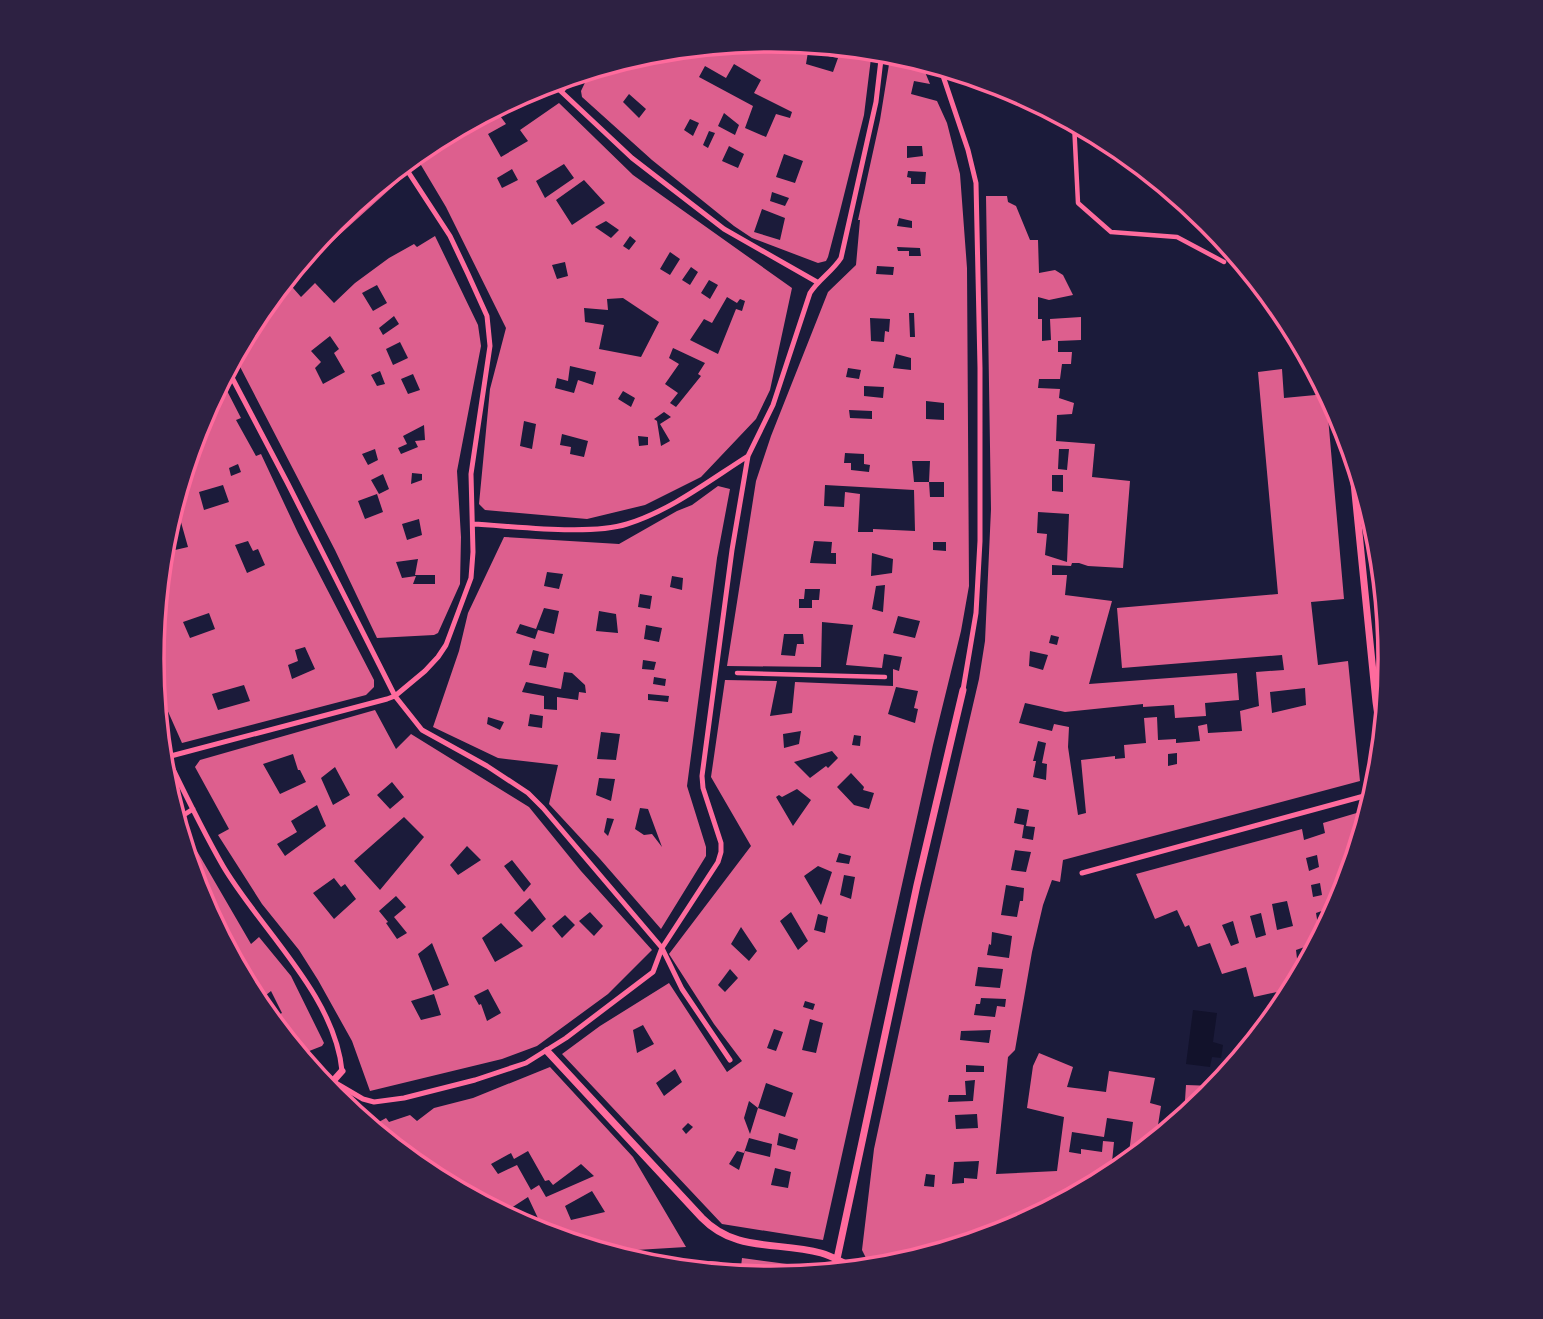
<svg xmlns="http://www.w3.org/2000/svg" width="1543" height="1319" viewBox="0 0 1543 1319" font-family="Barlow,sans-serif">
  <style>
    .water { fill: #12122b }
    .building { fill: #dd5f8e; fill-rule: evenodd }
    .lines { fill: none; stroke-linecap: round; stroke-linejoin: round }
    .path { stroke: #ff6b9d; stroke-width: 4.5 }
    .service { stroke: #ff6b9d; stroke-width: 5 }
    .minor { stroke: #ff6b9d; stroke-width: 7 }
    .rim { fill: none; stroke: #ff6b9d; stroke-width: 3.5 }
  </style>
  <rect width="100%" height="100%" fill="#1b1b3a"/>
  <path class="water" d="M1193 1010 1217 1013 1213 1042 1223 1045 1221 1058 1212 1057 1210 1067 1186 1064Z"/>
  <path class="building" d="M772 40 872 50 864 115 839 215 828 257 826 261 818 263 752 238 734 226 652 160 582 97 581 91 591 70 651 52 761 41 769 45ZM808 52 838 58 833 72 806 64ZM734 64 761 80 754 93 792 112 790 118 776 114 766 137 745 128 753 106 699 77 705 66 726 78ZM629 94 646 109 639 118 623 102ZM724 113 739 125 735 135 718 126ZM690 119 699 123 693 136 684 130ZM709 131 715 133 708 148 703 145ZM729 146 744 154 738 168 722 161ZM784 154 803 161 795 183 776 177ZM772 192 789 198 785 206 770 201ZM762 209 785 218 780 240 754 232Z
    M891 52 920 60 930 84 914 81 911 94 937 101 947 123 960 174 967 268 969 586 961 631 933 745 823 1240 722 1224 562 1054 600 1026 669 983 727 1072 742 1061 714 1024 669 954 751 846 711 777 725 680 777 681 770 716 792 713 795 682 893 686V669L899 671 902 657 884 654 882 668 846 665 853 625 822 622 821 667 727 666 756 481 771 436 828 292 856 265 860 220H858L880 120ZM907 146H922L923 156 907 158ZM908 171 926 172 925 184H911V178L907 177ZM899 218 912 221V228L897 226ZM897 247 920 248 921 256H909V251H898ZM877 266 894 267 893 275 876 274ZM909 313H914L915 337H910ZM870 318 890 319 889 332 885 331 884 342 871 341ZM896 354 911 358V370L893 368ZM848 368 861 370 859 379 846 377ZM864 386 884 387 883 398 864 396ZM926 401 944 403V420L926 419ZM849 410 872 411V419L850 418ZM845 453 864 454V464L870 465 869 472 851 470V463H844ZM912 461H930L929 482H944V497H930L929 482H914ZM825 485 914 490 915 531 873 529V532H858L860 494 845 492 844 507 824 506ZM814 541 832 542 831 553H836V564L810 563ZM933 542H946V551L933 550ZM872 553 893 559 892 573 871 576ZM885 585 883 612 872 609 876 586ZM805 589H820L819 600H812V608H799V599H804ZM898 616 920 621 915 638 893 633ZM784 634H803L804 644H797L795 656 781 655ZM896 687 918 691 914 708 918 709 915 723 888 714ZM801 731 799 744 784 748 783 734ZM854 735 861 736 860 746 852 745ZM832 751 838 758 828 768 826 766 810 778 794 762ZM851 773 864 787 863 790 874 793 869 809 854 805 837 787ZM797 789 811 800 793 826 776 797 779 795 782 797ZM839 853 851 856 849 864 836 862ZM818 866 832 872 821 905 804 876ZM844 875 855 877 851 899 840 895ZM791 912 808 941 798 950 780 921ZM818 914 828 917 825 933 814 930ZM741 927 757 951 749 961 731 944ZM730 969 738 978 725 992 718 985ZM805 1001 815 1004 813 1010 803 1007ZM810 1019 823 1023 816 1053 802 1050ZM643 1025 654 1044 637 1053 633 1030ZM774 1029 783 1032 776 1051 767 1048ZM675 1069 682 1082 664 1096 656 1083ZM766 1083 793 1093 785 1117 758 1108 750 1134 744 1118 749 1101 758 1108ZM688 1123 693 1127 686 1134 682 1129ZM779 1133 798 1139 795 1150 777 1145ZM749 1138 772 1144 770 1157 745 1151 739 1170 729 1164 737 1151 744 1153ZM775 1168 791 1172 788 1188 771 1185Z
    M559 103 633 175 792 288 770 390 756 419 701 477 645 505 587 519 485 510 479 504 490 389 506 328 446 207 415 155 428 144 495 109 506 124 488 134 501 157 528 141 520 130ZM564 164 574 178 545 198 536 181ZM512 169 518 180 502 188 497 178ZM584 180 605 203 572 225 556 200ZM606 221 619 230 611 238 595 227ZM630 236 636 241 629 250 623 246ZM670 252 680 259 670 275 660 269ZM565 262 568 276 557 279 552 265ZM691 267 698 272 690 285 682 280ZM709 280 718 285 710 299 701 293ZM727 297 737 303 740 299 745 301 742 311 736 309 718 354 690 340 704 319 712 323ZM623 298 659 322 641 357 599 349 604 325 585 322 584 308 608 310 607 299ZM673 348 705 363 698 374 701 376 676 407 670 403 678 393 665 384 679 364 669 358ZM570 366 596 372 593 385 578 380 574 393 555 388 557 378 568 381ZM623 391 635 398 631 407 618 399ZM664 412 671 417 660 424 670 441 661 446 657 421 654 419ZM524 421 536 424 532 449 520 446ZM562 434 588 441 584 457 570 454 571 447 560 445ZM638 436 648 437V445L639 446Z
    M393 173 400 180 326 247 319 239 334 221Z
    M986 196H1007L1008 202 1016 206 1030 240H1038L1039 273 1055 270 1063 275 1073 295 1049 300 1038 297V319H1042V341L1051 340 1050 319 1081 317V340L1058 341V352H1072L1071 364H1062L1060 379H1039L1038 388 1060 389 1059 398 1074 403 1072 414 1057 415 1056 441 1095 444 1092 477 1130 481 1123 568 1088 566 1079 563H1072L1071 566 1052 565V575H1067L1065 595 1112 601 1089 684 1237 673 1239 700 1205 703 1206 716 1175 718 1174 705 1143 707V704L1065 712 1025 703 1019 723 1052 731 1054 724 1069 727 1068 747 1078 815 1086 813 1081 760 1115 756V759L1125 758 1124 745 1146 743 1144 718 1157 717 1158 740 1176 739V743L1200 741 1198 726 1207 724 1208 733 1242 731 1240 711 1259 706 1256 672 1284 670 1282 655 1122 668 1117 608 1278 594 1258 372 1282 369 1284 398 1326 394 1344 599 1311 602 1318 665 1348 661 1360 781 1063 860 1060 882 1052 880 1043 905 1032 952 1015 1050 1008 1057 996 1174 1057 1171 1064 1117 1027 1108 1033 1066 1039 1053 1073 1067 1067 1087 1106 1092 1109 1071 1155 1078 1150 1103 1161 1106 1158 1125 1174 1127 1115 1175 1008 1232 942 1252 869 1259 866 1258 862 1250 874 1149 923 920 979 679 985 641 991 509ZM1059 449H1069L1067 470 1058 469ZM1052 475H1063V492L1052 491ZM1038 512 1069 514 1067 562 1045 555 1047 534 1037 533ZM1051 635 1059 637 1057 645 1049 643ZM1030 651 1048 655 1043 670 1029 666ZM1305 688 1306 705 1272 713 1270 692ZM1038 741 1046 743 1042 763 1047 764 1046 780 1033 777 1036 761H1033ZM1177 753V764L1168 766V754ZM1017 808 1029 810 1026 826 1035 827 1033 840 1022 838 1024 825 1014 823ZM1015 850 1031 852 1026 872 1011 870ZM1006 885 1024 888 1023 901H1020L1017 917 1001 915ZM992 932 1012 936 1009 958 987 955 989 944 991 945ZM978 967 1003 969 1000 988 975 986ZM981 998 1006 999 1005 1007 997 1006 995 1017 974 1015 976 1004H980ZM991 1030 989 1043 960 1040 961 1031ZM966 1065 984 1066V1072H966ZM975 1080 973 1101 948 1102 949 1095H966L965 1081ZM977 1114 978 1128 956 1129 955 1115ZM1107 1118 1133 1122 1128 1160 1112 1162 1114 1142 1103 1141 1102 1152 1081 1149V1154L1069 1152 1072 1132 1104 1137ZM979 1161 977 1179 964 1178V1183L952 1184 954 1162ZM926 1174 935 1175 934 1187 924 1186Z
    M435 236 478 325 481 346 457 471 461 537 460 584 438 633 434 635 377 638 335 550 235 357 257 315 286 280 301 297 315 283 334 303 355 283 389 258 414 244 417 247ZM377 285 387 303 373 311 362 293ZM394 316 399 324 383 335 379 328ZM330 336 339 349 334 353 345 372 323 384 315 368 321 362 311 351ZM400 342 408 358 393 365 386 349ZM380 371 385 384 377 386 371 375ZM413 374 420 390 408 394 401 379ZM424 425 425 440 415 441 418 447 401 454 398 448 407 444 403 436ZM375 449 378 460 368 465 362 454ZM412 473 422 474V480L411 484ZM383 474 389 489 379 494 371 480ZM377 494 383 512 365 519 358 501ZM419 519 422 535 407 540 402 524ZM418 559 415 575H435V584H413L416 576 402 578 396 562Z
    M305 256 308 260 293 274 292 273Z
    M222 381 241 418 236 420 256 456 261 454 298 533 374 680V687L366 695 182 743 154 680 152 659 164 538 169 524 175 550 188 547 177 508 173 509 191 449 195 448 194 442 200 422ZM238 464 241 472 231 476 229 468ZM223 485 229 502 204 510 199 492ZM248 541 253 551 258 549 265 565 247 573 235 545ZM209 613 215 629 190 638 183 622ZM305 647 315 669 292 679 288 665 298 661 295 650ZM244 685 250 701 218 710 212 694Z
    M718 486 730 489 717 558 687 786 706 847V856L661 929 600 859 549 804 558 765 498 758 433 727 459 651 468 613 504 537 619 544 677 511 692 505ZM547 572 563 574 559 589 544 586ZM672 576 683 578 682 590 670 587ZM640 594 652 596 650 609 638 607ZM544 608 559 611 554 634 538 630 535 639 516 633 520 624 536 629ZM599 611 616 614 618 633 596 631ZM646 625 662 628 659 642 644 639ZM533 650 549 654 546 668 529 665ZM643 660 656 662 654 670 642 669ZM564 672 572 673 585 685 586 693 579 692 578 700 557 697V710L544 709V696L522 692 526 682 561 689ZM654 677 666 679 665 686 653 684ZM648 694 669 696 668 702 648 700ZM530 714 543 716 542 728 528 726ZM488 717 504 722 500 730 487 724ZM601 732 620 734 616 760 597 759ZM599 778 615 779 611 801 596 795ZM640 808 648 809 662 847 652 834 644 835 635 829ZM607 818 614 819 608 836 604 832Z
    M375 710 396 749 411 734 529 807 581 871 652 950 608 994 537 1046 502 1059 370 1091 352 1041 318 980 299 950 262 904 218 835 229 829 195 767 200 760ZM293 754 298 770H300L306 782 280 794 263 764ZM335 767 350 795 333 805 321 778ZM392 782 404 797 390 809 377 795ZM317 805 326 826 285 856 277 844 297 832 291 821ZM404 817 424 837 380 890 354 861ZM467 846 481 860 458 875 450 865ZM512 860 531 884 524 892 504 866ZM334 878 341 887 345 884 356 899 334 919 313 893ZM396 896 406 907 394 917 407 933 397 939 386 923 388 922 379 911ZM530 898 546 919 532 932 514 913ZM590 912 603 926 594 936 579 921ZM565 915 575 925 562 938 552 926ZM501 923 523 946 495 962 482 938ZM432 943 449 985 433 991 418 954ZM488 989 501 1013 487 1021 481 1004 479 1005 474 996ZM434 994 441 1015 421 1020 411 1001Z
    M1370 809 1343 897 1339 905 1316 913 1318 925 1330 921 1319 942 1296 950 1298 967 1307 965 1279 1012 1277 992 1254 997 1246 967 1222 974 1210 943 1198 947 1189 925 1185 927 1177 910 1155 919 1136 874 1302 829 1304 840 1325 833 1323 823ZM1317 855 1319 867 1309 871 1306 858ZM1320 883 1322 895 1313 897 1311 885ZM1287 901 1293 926 1277 930 1272 904ZM1261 913 1266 935 1256 938 1250 916ZM1233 921 1239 943 1231 946 1222 925Z
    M183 827 251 944 259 937 291 976 324 1043 322 1046 299 1055 270 1019 282 1013 271 991 256 1003 240 972 243 970 237 958 233 960 199 896 179 829Z
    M550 1067 633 1157 686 1247 603 1252 539 1233 544 1231 528 1197 502 1214 427 1174 370 1127 386 1118 389 1122 410 1115 417 1121 434 1108 473 1098ZM528 1151 545 1181 549 1180 553 1185 581 1164 594 1176 546 1197 539 1185 531 1190 517 1165 498 1174 491 1164 511 1153 514 1159ZM592 1191 605 1212 571 1220 565 1206Z
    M1186 1085 1214 1086 1218 1087 1209 1098 1186 1117 1184 1116Z
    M742 1258 818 1268 816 1274 771 1279 740 1276Z
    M710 1261 721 1262 726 1267 727 1274 696 1271Z"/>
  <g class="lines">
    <path class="path" d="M1074 123 1078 203 1111 232 1177 237 1224 262
      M737 673 885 677"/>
    <path class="service" d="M940 67 968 150 976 183 980 368V541L976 613 963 690
      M551 82 632 158 724 229 817 282
      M562 91 572 76
      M228 370 288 484 395 696 422 730 487 766 528 793 543 808 662 948 682 989 730 1060
      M473 524C514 526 589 536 627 524 670 511 710 480 748 456
      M160 742C180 784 200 826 223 866 260 929 335 995 342 1071
      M167 757 387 699 395 696 425 671 438 657 446 645 471 578 473 552 471 474 490 346 487 316 468 274 450 236 403 164
      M176 820 193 809
      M1082 873 1375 793
      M334 1082 363 1099 374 1102 404 1098 475 1080 526 1063 566 1038 653 972 662 948 718 862 721 852V843L703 788 702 776 732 550 748 456 773 405 810 293C819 279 832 272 841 258L876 102 882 51"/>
    <path class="minor" d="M1243 273 1255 277
      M1350 443 1376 702 1382 744
      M547 1051 702 1218C736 1253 778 1241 821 1253 836 1257 848 1267 862 1270
      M326 1089 342 1071
      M834 1273 917 885 963 690"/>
  </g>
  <path d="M0 0H1543V1319H0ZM164 659a607 607 0 1 1 1214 0a607 607 0 1 1-1214 0Z" fill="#2d2142" fill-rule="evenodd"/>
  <path class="rim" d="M164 659a607 607 0 1 1 1214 0a607 607 0 1 1-1214 0Z"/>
</svg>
